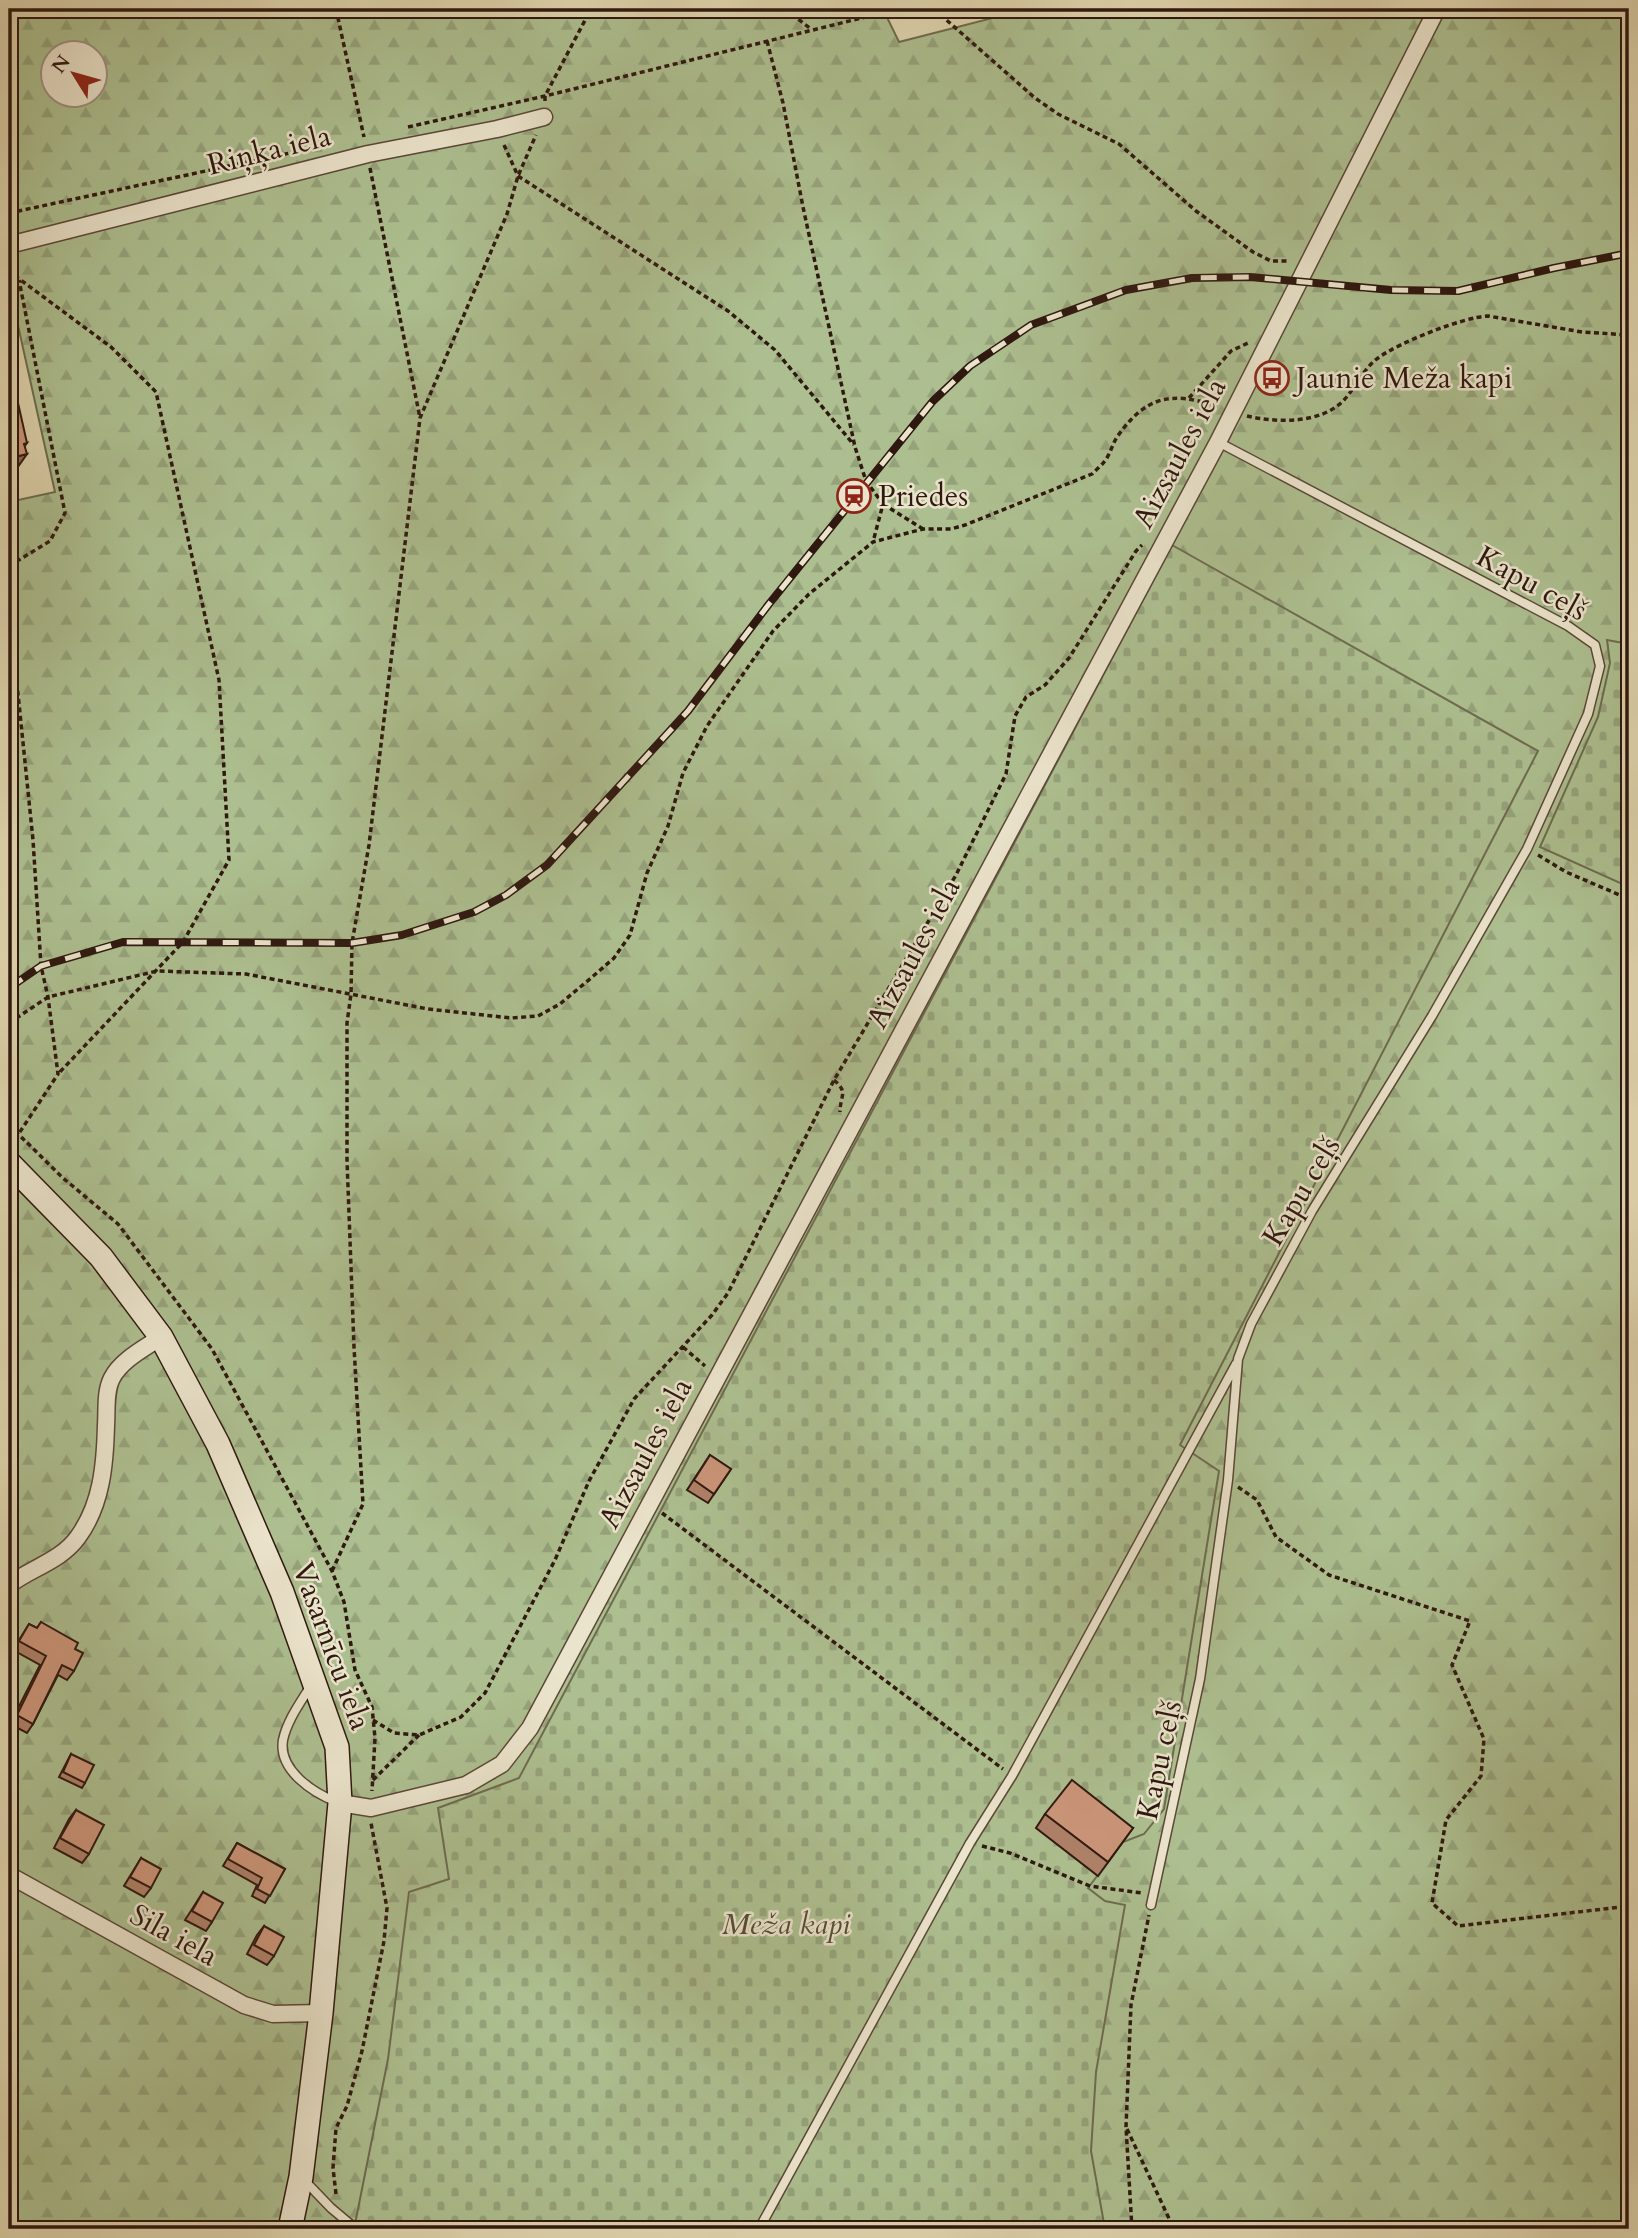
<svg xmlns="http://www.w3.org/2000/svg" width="1638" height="2238" viewBox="0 0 1638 2238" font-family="Cardo,serif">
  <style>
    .forest { fill: url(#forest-firs); stroke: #6e6c50; stroke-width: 2; fill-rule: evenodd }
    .cemetery { fill: url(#cemetery-stones); stroke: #6e6c50; stroke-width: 2 }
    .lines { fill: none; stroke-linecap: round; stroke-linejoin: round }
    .lane-casing { stroke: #5b4838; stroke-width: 11 }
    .street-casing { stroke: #5b4838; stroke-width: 19 }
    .secondary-casing { stroke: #2f1810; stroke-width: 26 }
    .path { stroke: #2f1810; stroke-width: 3.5; stroke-dasharray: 5 3.5; stroke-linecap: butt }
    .lane { stroke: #ebe4cc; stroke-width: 8 }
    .street { stroke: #ebe4cc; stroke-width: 16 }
    .secondary { stroke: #ebe4cc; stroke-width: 23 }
    .rail-casing { stroke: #2f1810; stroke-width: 8 }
    .rail { stroke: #ebe4cc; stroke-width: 5; stroke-dasharray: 16; stroke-linecap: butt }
    .wall { fill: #af8169; stroke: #2f1810; stroke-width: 2 }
    .shaded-wall { fill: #8f6955; stroke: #2f1810; stroke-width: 2 }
    .building { fill: #cc967a; stroke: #2f1810; stroke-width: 2 }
    .labels { text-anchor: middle; stroke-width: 5; stroke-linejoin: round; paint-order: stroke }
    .street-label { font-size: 30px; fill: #2f1810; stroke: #ebe4cc }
    .poi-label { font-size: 30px; fill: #2f1810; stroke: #ebe4cc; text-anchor: start }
    .park-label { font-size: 30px; font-style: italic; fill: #554a36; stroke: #ebe4cc }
  </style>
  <defs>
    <pattern id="forest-firs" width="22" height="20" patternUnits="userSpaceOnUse" patternTransform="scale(1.75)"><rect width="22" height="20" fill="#adbf90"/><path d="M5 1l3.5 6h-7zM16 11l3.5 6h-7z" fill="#95a37b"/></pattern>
    <pattern id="cemetery-stones" width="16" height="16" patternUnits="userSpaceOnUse" patternTransform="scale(1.75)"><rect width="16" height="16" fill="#adbf90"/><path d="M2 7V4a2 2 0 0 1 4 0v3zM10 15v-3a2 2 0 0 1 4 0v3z" fill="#95a37b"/></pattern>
  </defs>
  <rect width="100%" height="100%" fill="#e0d6b0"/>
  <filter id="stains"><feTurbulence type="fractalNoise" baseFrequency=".00286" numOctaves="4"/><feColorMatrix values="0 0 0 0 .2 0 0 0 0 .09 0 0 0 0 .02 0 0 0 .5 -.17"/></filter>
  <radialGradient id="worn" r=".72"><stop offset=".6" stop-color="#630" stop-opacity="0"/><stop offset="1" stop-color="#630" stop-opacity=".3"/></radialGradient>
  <path class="forest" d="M9 9H883L899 42 1028 9H1629V2229H9V502L55 492 9 285ZM52 52H94V94H52Z"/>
  <path class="cemetery" d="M1172 545 1538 751 1180 1445 1219 1471 1164 1809 1144 1834 1123 1842 1088 1888 1105 1901 1125 1905 1096 2072 1091 2151 1105 2229H354L388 2059 409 1892 449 1879 438 1808 519 1778Z
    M1607 640 1629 644V887L1540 847 1598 717 1610 663Z"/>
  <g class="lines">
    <g class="lane-casing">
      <path id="lane" d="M310 1687C300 1703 287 1721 283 1740 278 1770 313 1793 337 1802
        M1151 1905 1200 1679 1228 1480 1238 1359 1251 1324 1312 1211 1432 1016 1527 849 1588 714 1600 666 1595 645 1568 626 1218 442
        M305 2181 331 2208 356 2229
        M759 2229 970 1843 1012 1776 1236 1364"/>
    </g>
    <g class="street-casing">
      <path id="street" d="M9 245 368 154 497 129 544 117
        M9 1585C31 1568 61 1561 78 1537 102 1504 105 1464 106 1425 107 1410 105 1391 112 1378 121 1360 145 1348 161 1337
        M340 1803 371 1808 466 1785 502 1764 530 1728 1218 442 1437 9
        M9 1875 244 2005 273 2014 321 2013"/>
    </g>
    <g class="secondary-casing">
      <path id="secondary" d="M9 1163 101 1257 161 1337 218 1444 282 1592 337 1747 340 1803 321 2013 301 2177 290 2229"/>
    </g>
    <path class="path" d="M336 9 364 137
      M785 9 811 29
      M934 9 1035 98 1058 114 1119 144 1196 211 1253 252 1271 261H1290
      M767 41 783 103 803 207 855 447 866 481 883 504 873 542
      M545 101V96L591 9
      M408 127 545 96 898 9
      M504 145 518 176 728 311 775 350 854 445
      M370 168 420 418
      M9 213 332 144
      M9 269 18 278 111 347 156 392 219 680 229 860 183 942 58 1074
      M1189 398 1231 351 1248 343
      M1247 416C1278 423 1321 424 1344 400 1356 387 1363 369 1378 358 1398 343 1463 317 1488 316L1582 332 1629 335
      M883 504 923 529
      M9 566 50 541 65 513 19 280
      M9 606 33 840 41 966 48 997 58 1074 12 1144
      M1538 855 1566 872 1629 899
      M9 1023 48 997 157 971 246 974 428 1009 511 1018 538 1016 560 1004 591 978 614 958 630 935 647 873 668 826 683 773 707 726 773 631 809 594 873 542 923 529H951L965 525 1092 474C1096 470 1101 466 1104 462 1110 455 1112 445 1117 437 1146 396 1170 391 1217 406
      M834 1080C849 1093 840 1095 840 1112
      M9 1125 63 1178 118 1224 212 1349 332 1571 344 1602 355 1670 372 1707 375 1738 372 1791
      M683 1347 705 1366
      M1238 1487 1257 1500 1276 1537 1329 1575 1470 1621 1452 1665 1484 1739 1481 1776 1446 1820 1432 1903 1458 1926 1629 1906
      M662 1513 1003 1769
      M332 1571 363 1504 354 1347 347 1160V1023L351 994 352 943 369 845 420 418 507 214 518 176 536 135
      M373 1720 394 1733 419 1735 461 1717 485 1693 555 1560 589 1481 634 1399 712 1315 728 1293 834 1080 956 875 1006 774 1015 716 1026 697 1045 685 1069 658 1136 551 1142 545
      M373 1780 419 1735
      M982 1846 1010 1853 1090 1886 1142 1893
      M1127 2129 1174 2229
      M336 2194 333 2168 336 2128 347 2106 362 2051 384 1941 387 1908 371 1823
      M1132 2229 1126 2127 1131 2005 1149 1915"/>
    <use href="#lane" class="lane"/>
    <use href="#street" class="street"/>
    <use href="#secondary" class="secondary"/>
    <g class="rail-casing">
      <path id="rail" d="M9 988 41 966 123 942 352 943 402 935 474 912 506 895 547 865 688 711 769 604 933 401 970 366 1031 325 1126 290 1192 278 1250 277 1391 290 1458 291 1554 268 1629 253"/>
    </g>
    <use href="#rail" class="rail"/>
  </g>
  <path class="wall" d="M710 1455 731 1469 708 1503 687 1490Z
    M41 1622 75 1649 74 1671 67 1680 58 1675 33 1724 27 1733 10 1724 40 1665 13 1650 29 1624 37 1628Z
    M71 1754 85 1783 82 1788 59 1777Z
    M76 1810 89 1854 82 1863 54 1848 69 1819Z
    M1045 1814 1133 1828 1098 1876 1036 1828Z
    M237 1843 285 1869 265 1903 252 1896 257 1885 223 1866Z
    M141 1858 151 1888 144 1897 124 1886Z
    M203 1892 212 1922 206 1931 185 1920Z
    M264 1926 274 1956 267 1965 247 1954 257 1935Z"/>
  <path class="shaded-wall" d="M27 443 18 456 27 454 17 468 9 470V461L24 444Z"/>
  <path class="building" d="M18 403 27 443 24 444 27 454 11 458 9 447V405Z
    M710 1455 731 1469 714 1494 694 1480Z
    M9 1506 18 1511 9 1528Z
    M41 1622 78 1643 75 1649 83 1653 74 1671 62 1665 33 1724 17 1715 46 1656 19 1641 29 1624 37 1628Z
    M71 1754 94 1765 85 1783 63 1772Z
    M1072 1780 1133 1828 1108 1862 1045 1814Z
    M76 1810 104 1825 89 1854 60 1838Z
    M237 1843 285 1869 270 1896 257 1889 262 1878 228 1859Z
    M141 1858 161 1869 151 1888 130 1877Z
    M203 1892 223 1903 212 1922 192 1911Z
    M264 1926 284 1937 274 1956 254 1945Z"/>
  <defs>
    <g id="bus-ring" transform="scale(1.75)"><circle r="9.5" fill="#ebe4cc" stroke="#8f2418" stroke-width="1.5"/><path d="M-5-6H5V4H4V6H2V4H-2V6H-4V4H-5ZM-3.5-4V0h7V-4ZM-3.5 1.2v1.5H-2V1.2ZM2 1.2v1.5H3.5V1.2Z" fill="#8f2418"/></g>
    <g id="station-ring" transform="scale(1.75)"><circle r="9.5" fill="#ebe4cc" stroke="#8f2418" stroke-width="1.5"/><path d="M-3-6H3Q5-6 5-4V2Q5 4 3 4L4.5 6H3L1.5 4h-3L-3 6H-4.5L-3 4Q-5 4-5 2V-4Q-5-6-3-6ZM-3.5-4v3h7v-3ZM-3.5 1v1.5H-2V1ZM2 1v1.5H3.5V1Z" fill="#8f2418"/></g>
  </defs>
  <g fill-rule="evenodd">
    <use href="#bus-ring" x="1272" y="378"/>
    <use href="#station-ring" x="854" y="496"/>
  </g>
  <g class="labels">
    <g class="street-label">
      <text transform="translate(269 150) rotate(-14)" y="10">Riņķa iela</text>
      <text transform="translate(1179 453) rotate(-62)" y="10">Aizsaules iela</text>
      <text transform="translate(1532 583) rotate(29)" y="10">Kapu ceļš</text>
      <text transform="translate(913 953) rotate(-62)" y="10">Aizsaules iela</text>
      <text transform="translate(1301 1191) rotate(-59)" y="10">Kapu ceļš</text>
      <text transform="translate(645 1453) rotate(-62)" y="10">Aizsaules iela</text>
      <text transform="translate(332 1646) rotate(70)" y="10">Vasarnīcu iela</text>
      <text transform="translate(1159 1760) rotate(-78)" y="10">Kapu ceļš</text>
      <text transform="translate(174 1935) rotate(29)" y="10">Sila iela</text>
    </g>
    <g class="poi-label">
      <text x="1296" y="388">Jaunie Meža kapi</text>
      <text x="878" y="506">Priedes</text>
    </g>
    <g class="park-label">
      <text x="786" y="1934">Meža kapi</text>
    </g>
  </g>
  <rect width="1638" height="2238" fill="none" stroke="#e0d6b0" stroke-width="35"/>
  <rect x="10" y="10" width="1617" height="2217" fill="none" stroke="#2f1810" stroke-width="3.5"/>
  <rect x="18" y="18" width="1603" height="2203" fill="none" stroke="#2f1810" stroke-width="2"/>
  <g transform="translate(74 74) rotate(307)"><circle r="33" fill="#ebe4cc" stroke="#a09281" stroke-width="2"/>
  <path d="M0-5L12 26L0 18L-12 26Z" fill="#8f2418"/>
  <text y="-10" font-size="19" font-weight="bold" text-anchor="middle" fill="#2f1810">N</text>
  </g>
  <rect width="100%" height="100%" filter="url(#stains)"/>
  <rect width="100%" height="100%" fill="url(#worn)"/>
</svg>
